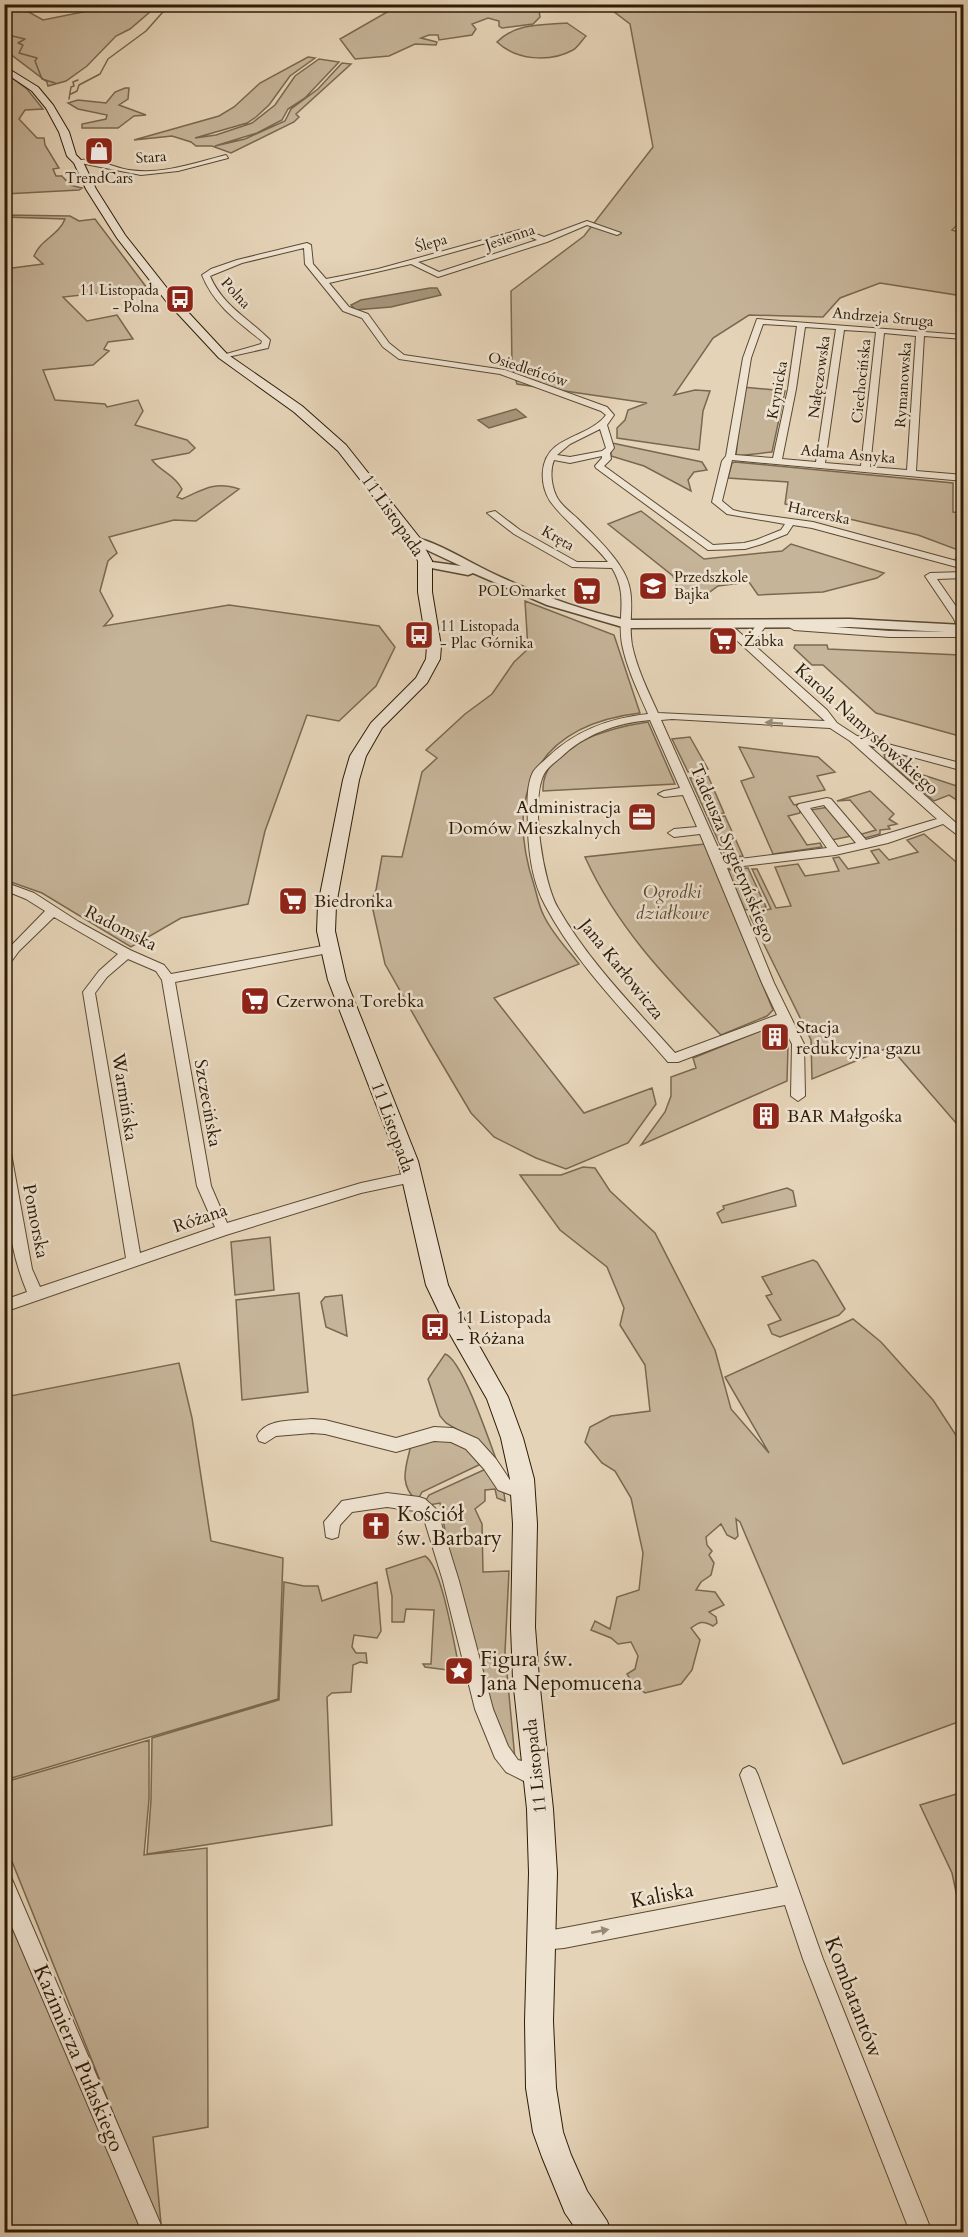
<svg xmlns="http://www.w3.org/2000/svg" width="968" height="2237" viewBox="0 0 968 2237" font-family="Cardo,serif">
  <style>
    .green { fill: #c6b499; stroke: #796850; stroke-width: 1.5 }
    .water { fill: #a6957b; stroke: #75654c; stroke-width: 1.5 }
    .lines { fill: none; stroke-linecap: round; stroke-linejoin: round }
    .stream { stroke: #75654c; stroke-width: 1.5 }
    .minor-casing { stroke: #5a4a32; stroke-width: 2 }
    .tertiary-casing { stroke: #5a4a32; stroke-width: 3 }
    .secondary-casing { stroke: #2c1c06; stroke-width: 2 }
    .minor { fill: #eee2d0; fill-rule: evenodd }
    .tertiary { fill: #eee2d0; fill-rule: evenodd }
    .secondary { fill: #eee2d0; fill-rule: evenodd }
    .oneway { fill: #978975 }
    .labels { text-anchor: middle; stroke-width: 5; stroke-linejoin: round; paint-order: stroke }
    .far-street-label { font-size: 15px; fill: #2c1c06; stroke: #eee2d0 }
    .far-poi-label { font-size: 15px; fill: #2c1c06; stroke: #eee2d0; text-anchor: start }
    .street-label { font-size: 18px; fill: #2c1c06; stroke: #eee2d0 }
    .poi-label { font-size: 18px; fill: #2c1c06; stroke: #eee2d0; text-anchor: start }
    .park-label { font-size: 18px; font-style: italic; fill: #5a4a32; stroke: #eee2d0 }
    .near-poi-label { font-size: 21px; fill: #2c1c06; stroke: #eee2d0; text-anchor: start }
    .near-street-label { font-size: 21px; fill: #2c1c06; stroke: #eee2d0 }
  </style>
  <rect width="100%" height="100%" fill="#e5d3b7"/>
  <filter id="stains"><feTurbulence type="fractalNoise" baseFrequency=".00333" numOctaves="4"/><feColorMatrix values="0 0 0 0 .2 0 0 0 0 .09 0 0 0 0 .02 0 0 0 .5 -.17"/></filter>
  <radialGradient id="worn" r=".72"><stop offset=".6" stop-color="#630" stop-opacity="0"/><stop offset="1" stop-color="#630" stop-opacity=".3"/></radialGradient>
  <path class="green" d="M401 4 538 5 540 17 533 24 502 28 499 26V21L488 18 472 24 476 29 472 35 439 40 438 35H429L421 38 437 42 436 45 415 44 389 56 355 59 340 39Z
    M4 5 27 11 43 20 83 12 77 9 83 5H158L130 29 116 36 87 66 66 81 48 86 47 82 5 50Z
    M605 5H963L964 218 952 230 963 233V296L880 283 840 298 823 317 749 315 713 338 674 395 695 390 710 391 703 411 699 450 617 438V428L625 420 628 410 647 403 517 384 512 368 511 291 584 236 653 147 630 24Z
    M567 23 586 36C582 40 578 47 573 50 549 63 516 60 497 42 516 23 541 25 567 23Z
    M308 57 315 58 290 76 269 105 256 117 247 123 195 138 216 135 252 123 275 105 295 76 319 59 339 62 305 98 288 109 282 120 257 133 215 146 245 139 285 121 291 109 318 89 342 63 351 64 296 114 299 117 294 122 231 153 212 146H196L191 142 172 136 134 140 219 116 234 107 260 83Z
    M5 73 27 89 43 109 25 110 19 119 37 138H44L45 145 59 168 53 169 56 176H62L70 185 82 188 79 190 5 194Z
    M125 88H129L128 99 119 105 146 115 134 116 118 128H82V124L106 119 107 115 78 109 68 103 78 100 106 103 115 92Z
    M5 215 70 216 79 221 95 219 147 288 63 297 87 321 117 315 133 339 108 342 104 349 109 351 93 365 43 370 55 400 105 404 107 407 138 400 143 411 135 425 187 440 195 448 189 453 152 460C161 472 174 474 182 489L177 497 182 499C204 489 215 481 239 489L196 521 174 520 109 537 117 553 108 561 100 591 113 616 104 626 229 605 379 626 395 647 376 686 339 721 307 715 265 831 248 904 181 918 131 947 42 893 5 880V269L43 264 34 256C40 240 59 235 65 219L5 217Z
    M742 387 785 391 772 452 736 456Z
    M612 443 702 462 707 470 694 472 688 480 691 491 644 466 611 456Z
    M735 462 953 483V512L963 513V563L954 561 961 551 918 535 785 504 788 482 728 478 732 463Z
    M641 511 704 559 782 551 791 544 884 573 877 578 823 592 758 595 749 582 718 586 703 597 681 600 673 576 608 524Z
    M525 601 614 635 640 713C539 725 503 791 534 885 537 895 539 907 544 916 552 933 567 949 579 964L494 998 584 1113 652 1088 656 1104 628 1143 566 1169 536 1158 494 1137 471 1113 429 1042 385 964 371 901 376 890 382 856 402 857 422 772 437 758 426 750 465 714 492 694 514 662 528 649Z
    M795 645H827L828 649 960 655 964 661 963 737 876 713 823 665H812L794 648Z
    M648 722 675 784 543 791C541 745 613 727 648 722Z
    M690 737 708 769 688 772 672 739Z
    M739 747 818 757 835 772 817 776 825 790 789 797 794 805 799 804 800 813 788 816 807 845 820 843 822 847 773 854 741 781 754 777Z
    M890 752 914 758 908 770 963 788V804L949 795 934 801 885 759 884 754Z
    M708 776 724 813 707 816 690 778Z
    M870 791 894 814 889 819 897 824 888 826 890 829 880 830V834L865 838 856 830 862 834 876 830 850 800 837 801Z
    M829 807 851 836 832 840 810 810Z
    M725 816 743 856 726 858 708 818Z
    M924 834 963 868V1131L890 1047 812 1079 811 1040 750 916 756 915 754 912 771 909 752 869H757L776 908 791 906 775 867 798 864 805 876 839 871 833 858 839 857 848 869 879 863 871 851 879 849 889 860 918 852 907 840Z
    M705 844 773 1010 767 1016 721 1035C668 980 617 928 585 857Z
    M748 868 766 907 745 910 727 870Z
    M775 1025 788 1046 787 1081 641 1145 665 1112 671 1096V1077L696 1068 693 1058Z
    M583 1167 595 1168 610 1191 655 1233 715 1350 731 1409 769 1453 725 1377 853 1319 881 1342 933 1400 963 1446V1742L958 1722 843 1764 740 1522 736 1519 738 1536 735 1539 727 1535 721 1524 706 1537 707 1545 712 1551 709 1555 714 1563 711 1575 701 1582 696 1590 715 1592 724 1605 709 1612 716 1617 717 1623 713 1626C703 1620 699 1622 691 1628L700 1640 692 1670 681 1684 645 1693 632 1682 627 1674 635 1669 638 1656 631 1642 618 1644 611 1638 591 1630 595 1621 610 1629 617 1597 639 1590 643 1553 631 1498 615 1471 602 1463 585 1442 590 1427 611 1416 650 1411 645 1365 620 1325 624 1308 607 1267 560 1230 520 1175H561Z
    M787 1188 793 1191 796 1206 722 1223 717 1213 724 1209 723 1206Z
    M270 1237 274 1290 235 1295 231 1242Z
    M813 1260 817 1262 845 1309 839 1315 780 1337 772 1334 768 1325 781 1320 766 1296 772 1294 762 1277Z
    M299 1293 308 1392 242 1400 236 1300Z
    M342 1295 347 1336 326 1327 321 1302 325 1297Z
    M445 1354C463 1359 493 1452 501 1473L475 1440 446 1423 440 1416 428 1379Z
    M179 1363 192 1418 211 1541 283 1558 278 1699 5 1780V1397Z
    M429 1438 456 1439 483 1463 422 1492 417 1501C398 1484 406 1467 411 1445Z
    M488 1468 504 1493 505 1501 497 1498 495 1489 485 1490V1501L475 1509 482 1524 483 1572 509 1571 505 1652 515 1759 499 1732 448 1547 440 1503 423 1506 429 1495Z
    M425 1556C442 1566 454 1645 459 1667L455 1671 425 1667 423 1664H431L434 1610 406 1609 404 1622H392V1596L386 1569Z
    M284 1582 304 1586H318L322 1601 377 1582 381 1631 377 1638 354 1635 352 1647 356 1653H366L367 1663 360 1662 353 1665 351 1692 332 1693 327 1697 332 1825 147 1854 151 1800 152 1738 279 1700Z
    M149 1740V1799L144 1855 207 1848 208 2127 153 2137 161 2224 158 2225 5 1844V1782Z
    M963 1792H964L963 1925 952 1873 920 1805Z
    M4 1908 141 2228 140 2232H5Z"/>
  <path class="water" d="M430 288H437L441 295 391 307 355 310 351 305 361 300Z
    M516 409 526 417 489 428 478 420Z"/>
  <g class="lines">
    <path class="stream" d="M4 34 25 39 18 43 23 45 19 53 37 58 35 61 42 79 55 83
      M71 94 77 91 79 85 100 74 108 59 146 31 170 4
      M69 99 71 87 74 86 73 82 78 80"/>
    <g class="minor-casing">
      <path id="minor" d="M226 155 228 158 178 171 141 175 75 162C90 154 113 168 129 170 162 175 195 163 226 155Z
        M587 221 621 233 617 235 587 225 547 242 438 277 411 264 329 283 349 307 368 314 389 343 404 355 505 370 607 407 614 415 607 425 614 448 610 453 611 459 604 466 713 545 744 543 756 540 781 530 785 524 727 514 712 502 722 461 726 456 743 358 757 319 964 335V339L924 336 916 471 964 475V481L732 460 722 501 733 510 741 512 813 522 964 563V569L812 528 793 525 787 534 762 544 745 549 708 550 596 468 595 466 602 458V456L570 463 554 460C549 472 552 489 558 499 563 507 572 513 578 519 592 533 610 550 620 566 639 594 627 615 632 645 637 669 648 691 658 713L825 721 720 625 725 622 729 623 747 639 758 622 762 621 767 624 753 644 827 710 837 723 857 736 964 764V771L868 745 964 830V840L943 824 888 843 835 855 727 868 774 983 804 1044 805 1096 798 1101 791 1096 792 1044 781 1023 678 1062H668C625 1012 576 964 545 905 533 883 529 856 528 831 528 813 525 788 533 772 537 766 544 761 549 756 577 730 610 718 648 714 638 691 627 669 622 644 617 615 629 596 612 568L572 567 514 534 487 513 495 511 520 530 577 562H608C592 541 564 521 550 501 540 485 539 460 555 447 570 435 594 431 606 415L601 411 500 374 399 359 383 347 362 318 343 311 305 264 304 248 242 263 210 276C222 305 248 318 270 340L268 348 223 358 219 356 261 344 262 341C237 321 214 305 202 275L211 269 237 260 307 243 311 245 313 264 326 279 378 269 523 229 544 237ZM522 233 537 240 439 272 418 262ZM763 324 797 326 788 389 773 458 735 455 751 358ZM805 327 836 329 816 462 782 459 796 389ZM844 330 876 332 861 466 825 463ZM884 333 916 336 907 470 870 467ZM600 429 606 448 602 451 570 457 557 455 570 444ZM672 719 830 728 850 741 937 819 866 840 831 799 827 798 799 804 797 806 827 848 724 861 661 720ZM650 720 680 788 664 791 658 794 664 797 683 795 697 827 674 829 668 833 674 837 700 834 762 983 777 1015 675 1053C634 1007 589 962 558 908 543 882 530 801 544 774 547 768 554 763 560 758 585 734 616 723 650 720ZM824 805 856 843 838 847 810 808Z
        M964 572V578L937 579 964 618 963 637H890L794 630 789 627 794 624 890 631 956 632 958 629 954 619 925 576 930 573Z
        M4 882 34 893 79 922 130 950 164 965 171 974 328 945 332 946 334 949 328 953 175 982 211 1186 227 1223 361 1183 412 1172 417 1173 419 1177 417 1181 361 1193 226 1235 4 1312V1300L27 1292C8 1247 4 1197 4 1148L11 1153 32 1269 40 1287 126 1258 83 992 99 971 118 954 54 917 19 951 8 966 4 967V953L45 911 26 899 4 890ZM128 959 156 971 162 980 197 1186 215 1227 140 1253 95 993 107 977Z
        M312 1419 325 1420 396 1438 434 1427 453 1428 478 1439 496 1459 510 1480 530 1488 532 1493 530 1498 524 1500 498 1490 484 1469 466 1449 451 1442 434 1441 396 1452 325 1434 312 1433 276 1436 265 1443 259 1441 257 1436C266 1418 294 1421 312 1419Z
        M387 1493 419 1497 425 1499 437 1510 459 1581 493 1709 508 1746 518 1760 542 1766 545 1772 542 1778 536 1781H524L506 1772 495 1758 475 1709 443 1581 424 1519 415 1511 387 1507 352 1512 340 1525 338 1537 332 1539 326 1537 324 1522 342 1501Z
        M749 1766 755 1769 758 1775 823 1959 932 2232H910L803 1959 785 1905 564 1948 542 1950 535 1947 532 1940 535 1933 564 1928 778 1887 740 1775 743 1769Z
        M4 1875 11 1877 164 2232H142L4 1908Z"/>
    </g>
    <g class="tertiary-casing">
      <path id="tertiary" d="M414 537C441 544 465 560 490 572 534 593 579 610 626 620L850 619 964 625V633L850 627 626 628 547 605 473 573 468 575 421 566 419 564 425 561 461 566 410 542 408 540Z"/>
    </g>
    <g class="secondary-casing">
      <path id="secondary" d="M4 66 38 87 53 105 69 132 76 155 83 162 96 189 125 235 174 297 227 354 302 406 346 445 419 537 432 561V592L441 646 440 659 427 683 382 728 366 756 359 780 336 905 335 931 346 980 418 1161 448 1285 464 1319 508 1397 523 1438 534 1479 537 1524 535 1627 539 1679 553 1809 557 1873 553 2021 556 2088 563 2132 571 2155 587 2191 607 2221 611 2232H578L565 2213 542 2157 533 2132 526 2088 525 2021 529 1873 527 1809 513 1679 511 1627 513 1524 510 1479 501 1438 487 1399 447 1329 426 1285 398 1161 328 980 317 931 318 905 343 780 350 756 371 723 416 678 426 659 427 646 418 592V561L408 541 338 451 294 412 219 358 166 301 117 238 86 189 74 163 67 156 59 132 46 108 32 91 4 72Z"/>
    </g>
    <use href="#minor" class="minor"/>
    <use href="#tertiary" class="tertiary"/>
    <use href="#secondary" class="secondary"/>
  </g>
  <defs><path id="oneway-solid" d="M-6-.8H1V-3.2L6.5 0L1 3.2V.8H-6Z" transform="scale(1.5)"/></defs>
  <g class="oneway">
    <use href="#oneway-solid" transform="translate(774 723) rotate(-176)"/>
    <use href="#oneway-solid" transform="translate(600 1931) rotate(-11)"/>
  </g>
  <defs>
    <g id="shop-square" transform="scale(1.5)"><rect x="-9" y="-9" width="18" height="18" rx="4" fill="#8f2418" stroke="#eee2d0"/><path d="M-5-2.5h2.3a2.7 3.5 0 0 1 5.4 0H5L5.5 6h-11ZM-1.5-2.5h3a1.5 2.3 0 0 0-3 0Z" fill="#fff"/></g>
    <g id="bus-square" transform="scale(1.5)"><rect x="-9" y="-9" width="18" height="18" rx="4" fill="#8f2418" stroke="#eee2d0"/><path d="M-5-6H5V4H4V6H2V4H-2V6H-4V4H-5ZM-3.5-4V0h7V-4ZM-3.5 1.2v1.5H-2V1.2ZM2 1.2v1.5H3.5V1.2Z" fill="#fff"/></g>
    <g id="school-square" transform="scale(1.5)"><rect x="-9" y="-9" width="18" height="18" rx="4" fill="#8f2418" stroke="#eee2d0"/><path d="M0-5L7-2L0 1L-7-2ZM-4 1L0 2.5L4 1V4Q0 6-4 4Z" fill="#fff"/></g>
    <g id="supermarket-square" transform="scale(1.5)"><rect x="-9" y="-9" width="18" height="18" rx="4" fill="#8f2418" stroke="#eee2d0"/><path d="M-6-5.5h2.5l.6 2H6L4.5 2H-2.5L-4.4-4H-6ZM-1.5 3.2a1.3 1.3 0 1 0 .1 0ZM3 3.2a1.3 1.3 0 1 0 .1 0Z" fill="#fff"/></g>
    <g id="office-square" transform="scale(1.5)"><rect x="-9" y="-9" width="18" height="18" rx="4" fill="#8f2418" stroke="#eee2d0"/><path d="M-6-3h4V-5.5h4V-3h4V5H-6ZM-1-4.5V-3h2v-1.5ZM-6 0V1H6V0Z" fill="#fff"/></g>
    <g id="building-square" transform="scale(1.5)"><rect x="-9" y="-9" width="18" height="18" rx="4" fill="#8f2418" stroke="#eee2d0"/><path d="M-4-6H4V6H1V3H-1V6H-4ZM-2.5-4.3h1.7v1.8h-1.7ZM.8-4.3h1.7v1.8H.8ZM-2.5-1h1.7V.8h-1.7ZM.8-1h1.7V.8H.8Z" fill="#fff"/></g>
    <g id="church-square" transform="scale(1.5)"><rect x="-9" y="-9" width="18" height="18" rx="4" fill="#8f2418" stroke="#eee2d0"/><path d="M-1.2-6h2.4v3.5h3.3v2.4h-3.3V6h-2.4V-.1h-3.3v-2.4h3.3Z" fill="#fff"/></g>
    <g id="sight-square" transform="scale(1.5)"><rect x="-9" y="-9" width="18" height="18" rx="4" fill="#8f2418" stroke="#eee2d0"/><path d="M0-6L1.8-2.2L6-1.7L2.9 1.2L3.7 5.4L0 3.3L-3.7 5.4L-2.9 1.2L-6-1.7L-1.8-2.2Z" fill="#fff"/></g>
  </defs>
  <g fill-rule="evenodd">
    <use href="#shop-square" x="99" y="151"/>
    <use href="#bus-square" x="180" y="299"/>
    <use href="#school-square" x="653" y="586"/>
    <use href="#supermarket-square" x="587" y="591"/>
    <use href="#bus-square" x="419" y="635"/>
    <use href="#supermarket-square" x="723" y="641"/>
    <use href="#office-square" x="642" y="817"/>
    <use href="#supermarket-square" x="293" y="901"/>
    <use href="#supermarket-square" x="255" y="1001"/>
    <use href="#building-square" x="775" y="1037"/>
    <use href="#building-square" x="766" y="1116"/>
    <use href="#bus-square" x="435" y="1327"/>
    <use href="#church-square" x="376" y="1526"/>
    <use href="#sight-square" x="459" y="1671"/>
  </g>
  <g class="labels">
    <g class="far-street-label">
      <text transform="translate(151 157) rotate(-4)" y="5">Stara</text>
      <text transform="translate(510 237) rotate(-19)" y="5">Jesienna</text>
      <text transform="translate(431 243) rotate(-16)" y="5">Ślepa</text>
      <text transform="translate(236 293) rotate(48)" y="5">Polna</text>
      <text transform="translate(883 317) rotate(5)" y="5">Andrzeja Struga</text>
      <text transform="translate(528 369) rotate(18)" y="5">Osiedleńców</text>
      <text transform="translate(819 377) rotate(-82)" y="5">Nałęczowska</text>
      <text transform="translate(861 381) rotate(-84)" y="5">Ciechocińska</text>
      <text transform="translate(903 385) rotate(-86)" y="5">Rymanowska</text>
      <text transform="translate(777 390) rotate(-80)" y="5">Krynicka</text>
      <text transform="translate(848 454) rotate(5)" y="5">Adama Asnyka</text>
      <text transform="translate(819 513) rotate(12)" y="5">Harcerska</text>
      <text transform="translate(558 538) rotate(30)" y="5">Kręta</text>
    </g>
    <g class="far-poi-label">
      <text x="99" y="183" text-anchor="middle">TrendCars</text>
      <text x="159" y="295" text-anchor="end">11 Listopada<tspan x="159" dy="17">- Polna</tspan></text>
      <text x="674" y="582">Przedszkole<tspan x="674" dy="17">Bajka</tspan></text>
      <text x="566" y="596" text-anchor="end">POLOmarket</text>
      <text x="440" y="631">11 Listopada<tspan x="440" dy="17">- Plac Górnika</tspan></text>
      <text x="744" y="646">Żabka</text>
    </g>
    <g class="street-label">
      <text transform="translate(393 515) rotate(55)" y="6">11 Listopada</text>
      <text transform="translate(867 729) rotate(42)" y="6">Karola Namysłowskiego</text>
      <text transform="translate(733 853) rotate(67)" y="6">Tadeusza Sygietyńskiego</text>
      <text transform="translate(121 928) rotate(27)" y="6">Radomska</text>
      <text transform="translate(622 969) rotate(51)" y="6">Jana Karłowicza</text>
      <text transform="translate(125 1097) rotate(81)" y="6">Warmińska</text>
      <text transform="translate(208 1103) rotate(80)" y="6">Szczecińska</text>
      <text transform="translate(393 1127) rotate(70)" y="6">11 Listopada</text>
      <text transform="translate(200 1218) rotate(-19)" y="6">Różana</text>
      <text transform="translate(36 1221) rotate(79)" y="6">Pomorska</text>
      <text transform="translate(535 1766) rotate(-96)" y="6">11 Listopada</text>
    </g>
    <g class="poi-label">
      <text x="621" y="813" text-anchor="end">Administracja<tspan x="621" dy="21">Domów Mieszkalnych</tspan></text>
      <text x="314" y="907">Biedronka</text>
      <text x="276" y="1007">Czerwona Torebka</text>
      <text x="796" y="1033">Stacja<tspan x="796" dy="21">redukcyjna gazu</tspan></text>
      <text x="787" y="1122">BAR Małgośka</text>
      <text x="456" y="1323">11 Listopada<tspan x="456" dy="21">- Różana</tspan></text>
    </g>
    <g class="park-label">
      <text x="672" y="898">Ogrodki<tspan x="672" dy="21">działkowe</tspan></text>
    </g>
    <g class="near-poi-label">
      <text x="397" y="1521">Kościół<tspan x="397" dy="24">św. Barbary</tspan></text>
      <text x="480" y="1666">Figura św.<tspan x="480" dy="24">Jana Nepomucena</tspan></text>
    </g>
    <g class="near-street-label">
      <text transform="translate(662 1895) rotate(-11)" y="7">Kaliska</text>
      <text transform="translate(854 1997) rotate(69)" y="7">Kombatantów</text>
      <text transform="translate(79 2058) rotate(67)" y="7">Kazimierza Pułaskiego</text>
    </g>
  </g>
  <rect width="968" height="2237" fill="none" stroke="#e5d3b7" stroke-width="24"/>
  <rect x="6" y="6" width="956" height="2225" fill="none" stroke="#2c1c06" stroke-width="3"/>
  <rect x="12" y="12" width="944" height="2213" fill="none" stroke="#2c1c06" stroke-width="1.5"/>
  <rect width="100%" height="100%" filter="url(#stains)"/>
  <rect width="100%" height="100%" fill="url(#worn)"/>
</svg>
